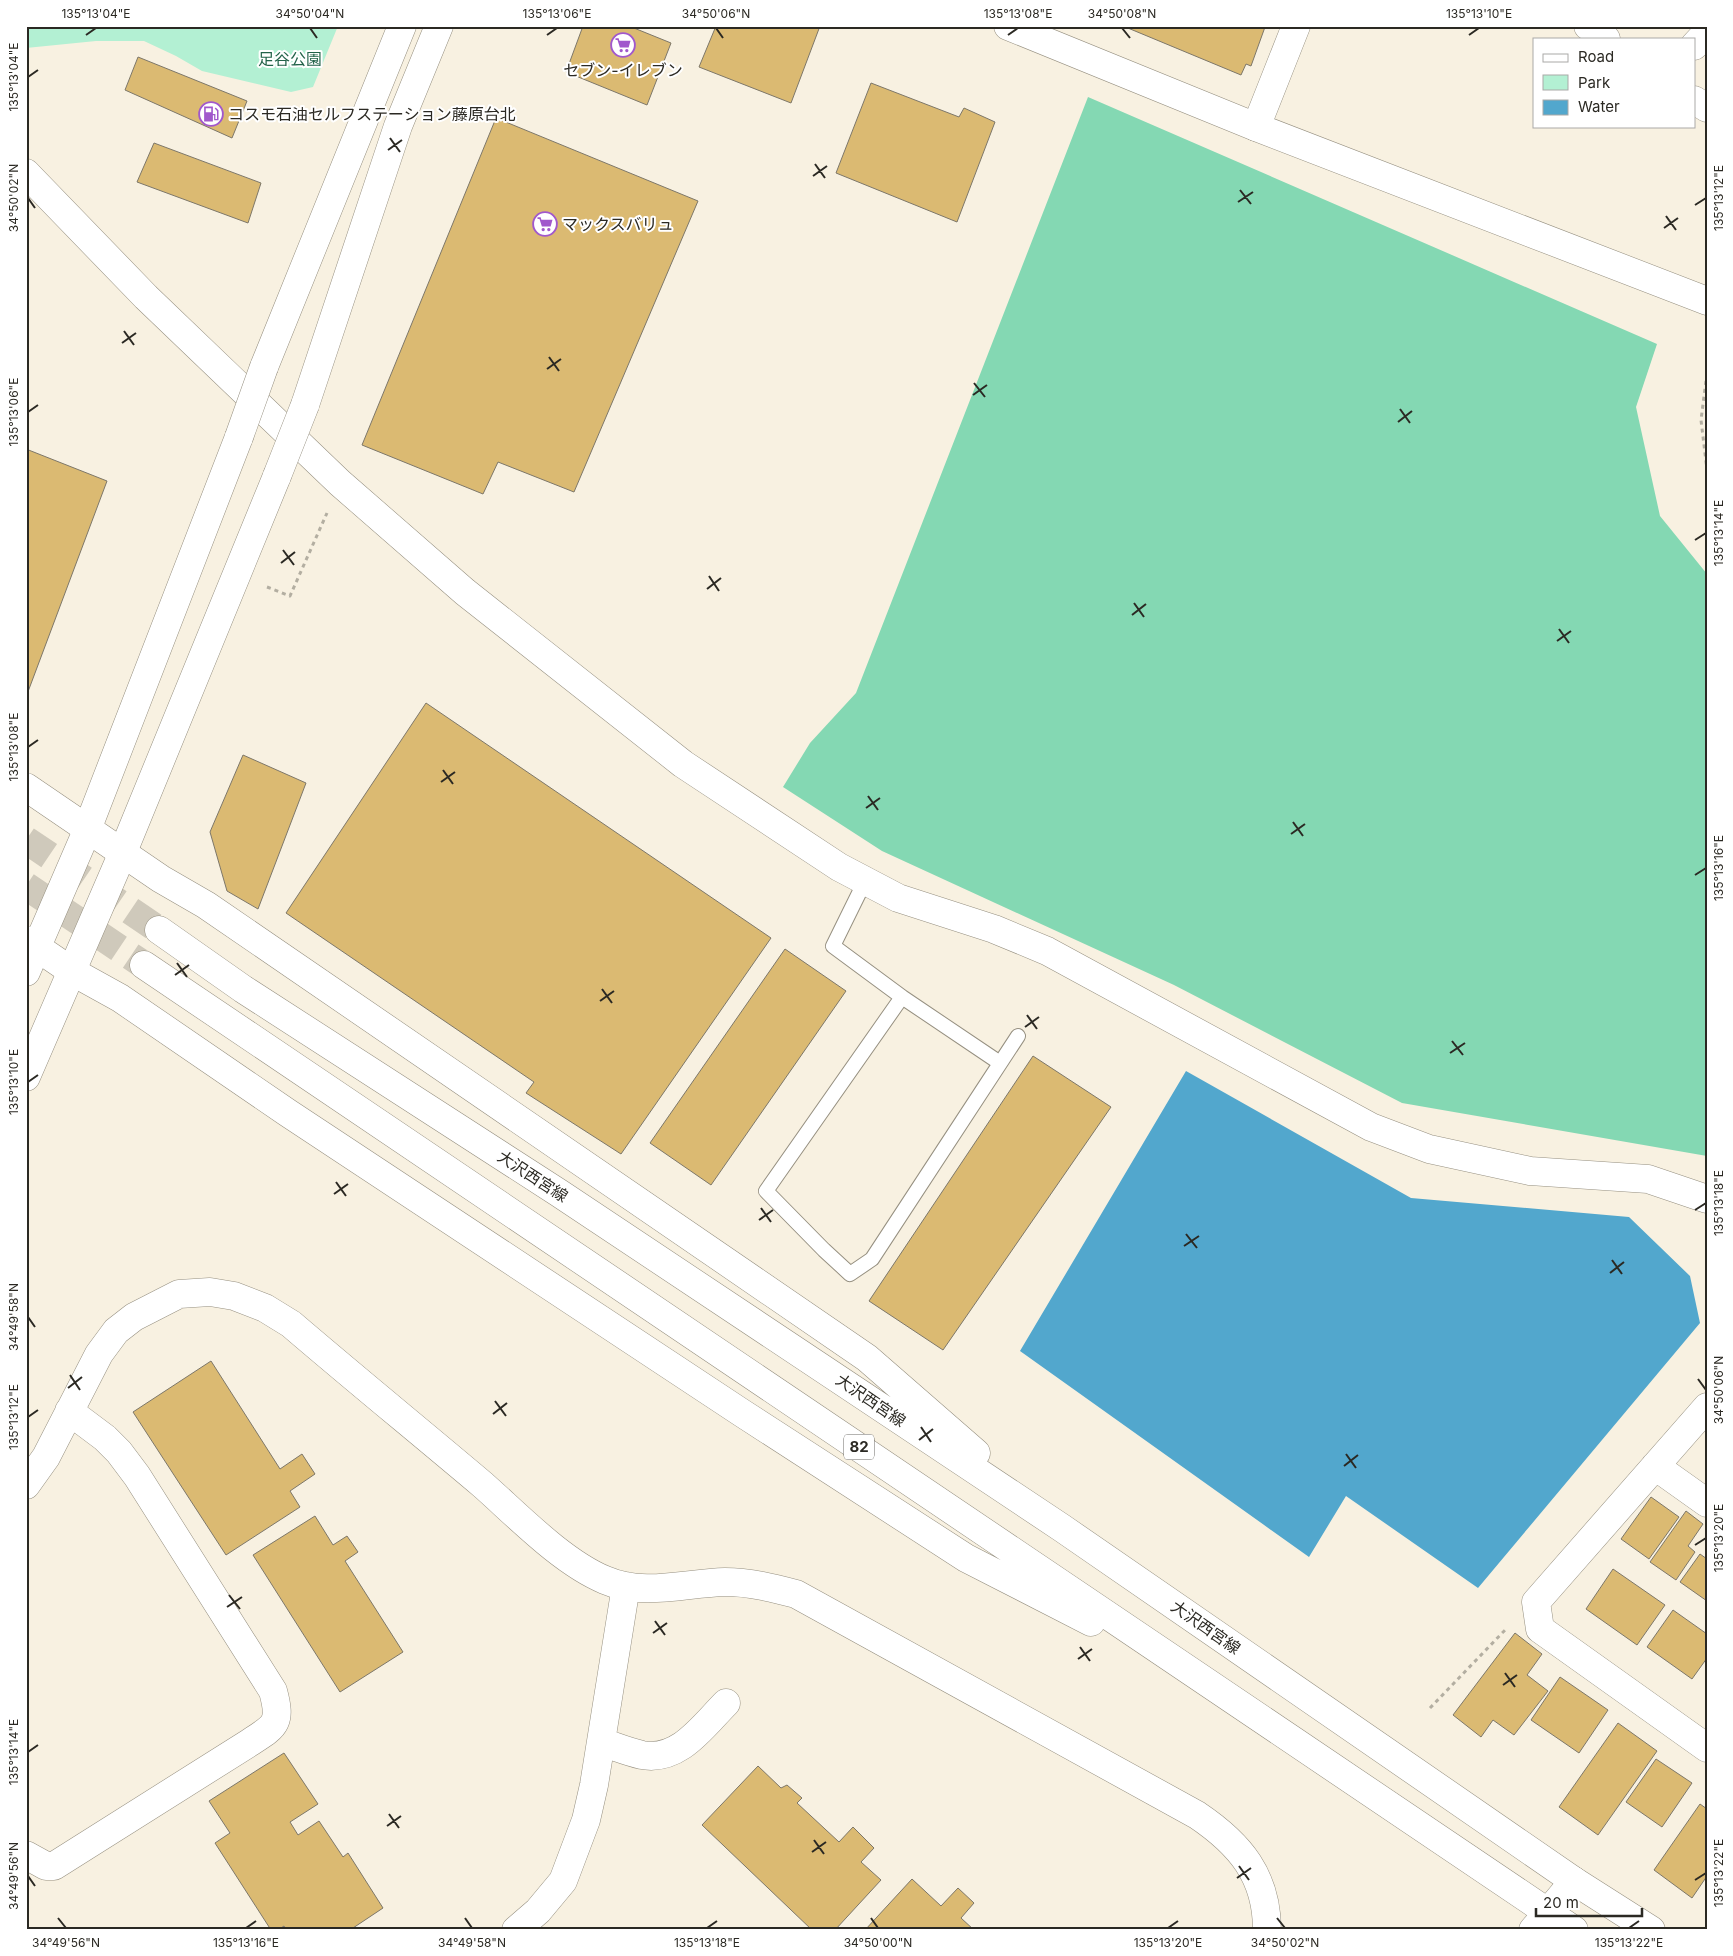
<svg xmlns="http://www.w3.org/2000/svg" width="1733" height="1956" viewBox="0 0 1733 1956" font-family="Inter,'Noto Sans JP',sans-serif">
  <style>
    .green { fill: #b3f0d3 }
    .forest { fill: #84d8b3 }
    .water { fill: #52a7cd }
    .building { fill: #dbba72; stroke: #7d7769 }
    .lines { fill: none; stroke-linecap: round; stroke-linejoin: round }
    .primary-tunnel { stroke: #cfc9bb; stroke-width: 28; stroke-dasharray: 28 14; stroke-linecap: butt }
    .lane-casing { stroke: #969081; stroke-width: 16 }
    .street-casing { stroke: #969081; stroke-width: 29 }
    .secondary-casing { stroke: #969081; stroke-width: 29 }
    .primary-casing { stroke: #969081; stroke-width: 29 }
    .path { stroke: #b3aea1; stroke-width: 3; stroke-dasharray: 4 4; stroke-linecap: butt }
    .lane { stroke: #fff; stroke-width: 14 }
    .street { stroke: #fff; stroke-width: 28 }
    .secondary { stroke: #fff; stroke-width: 28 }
    .primary { stroke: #fff; stroke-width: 28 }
    .secondary-bridge-casing { stroke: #969081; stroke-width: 29; stroke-linecap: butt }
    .secondary-bridge { stroke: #fff; stroke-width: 28 }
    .ticks { fill: none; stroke: #2b2923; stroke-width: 2 }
    .labels { text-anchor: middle; stroke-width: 4; stroke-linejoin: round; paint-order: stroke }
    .shield { fill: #fff; stroke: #6b6965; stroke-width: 1 }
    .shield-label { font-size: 15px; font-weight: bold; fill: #2b2923 }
    .park-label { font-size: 16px; fill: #23634a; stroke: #fff }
    .poi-label { font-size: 16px; fill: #2b2923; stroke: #fff; text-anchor: start }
    .street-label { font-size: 16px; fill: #2b2923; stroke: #fff }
    .neatline { fill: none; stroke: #2b2923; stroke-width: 2 }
    .ticks-label { font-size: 12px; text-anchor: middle; fill: #2b2923 }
  </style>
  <rect width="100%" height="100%" fill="#f8f1e1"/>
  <path class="green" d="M26 26H338L313 87 291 92 202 71 176 56 144 41H96L26 48Z"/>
  <path class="forest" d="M1088 97 1657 344 1636 407 1660 516 1707 574V1156L1402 1103 1174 985 882 851 783 787 810 743 856 693Z"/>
  <path class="water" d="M1186 1071 1411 1198 1629 1217 1690 1276 1700 1323 1478 1588 1346 1496 1309 1557 1020 1351Z"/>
  <path class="building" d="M583 26H629L671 43 647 105 566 72Z
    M716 26H820L791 103 699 67Z
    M1123 26H1264L1265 27 1251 66 1246 64 1241 75Z
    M138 57 247 101 232 138 125 90Z
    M871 83 959 117 964 108 995 122 957 222 836 173Z
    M496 118 698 201 574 492 498 462 483 494 362 445Z
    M154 143 261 183 248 223 137 182Z
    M26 449 107 481 26 697Z
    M426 703 771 938 621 1154 526 1093 534 1082 286 913Z
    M243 755 306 783 258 909 227 891 210 832Z
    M785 949 846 991 711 1185 650 1143Z
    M1033 1056 1111 1107 943 1350 869 1301Z
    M211 1361 280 1469 302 1454 315 1474 290 1491 300 1507 226 1555 133 1412Z
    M1651 1497 1679 1517 1649 1559 1621 1539Z
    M1686 1511 1703 1524 1688 1546 1695 1552 1676 1580 1650 1562Z
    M315 1516 333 1545 347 1536 358 1552 345 1561 403 1652 340 1692 253 1555Z
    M1700 1554 1707 1559V1601L1680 1582Z
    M1613 1569 1665 1605 1637 1645 1586 1609Z
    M1673 1610 1707 1634V1658L1692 1679 1647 1647Z
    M1515 1633 1542 1654 1527 1675 1548 1691 1514 1735 1493 1720 1481 1737 1453 1715Z
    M1560 1677 1608 1710 1579 1753 1531 1720Z
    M1618 1723 1657 1751 1598 1835 1559 1807Z
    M284 1753 318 1804 290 1822 298 1835 319 1821 343 1857 348 1853 383 1908 350 1930H286L284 1926 278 1930H271L215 1843 230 1833 209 1801Z
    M1656 1759 1692 1783 1662 1827 1626 1802Z
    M758 1766 781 1788 787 1785 802 1798 797 1803 839 1842 853 1827 874 1848 861 1862 881 1880 835 1930H812L702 1825Z
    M1700 1804 1707 1809V1876L1692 1898 1654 1870Z
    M912 1879 941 1906 958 1888 974 1903 961 1918 974 1930H865Z"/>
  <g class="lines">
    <path class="primary-tunnel" d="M26 840 159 930
      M26 886 144 965"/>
    <g class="lane-casing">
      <path id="lane" d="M865 881 833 946 902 997 766 1191 824 1250 850 1274 872 1259 1018 1036
        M902 997 1000 1063"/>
    </g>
    <g class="street-casing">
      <path id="street" d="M1588 26 1606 39
        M1694 46 1707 32
        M1694 100 1707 108
        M1256 127 1296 26
        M26 173 146 297 340 483 465 592 683 764 839 867 898 898 994 929 1047 951 1371 1127 1429 1149 1530 1171 1648 1179 1707 1199
        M1707 1407 1536 1602 1540 1629 1707 1748
        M1655 1466 1707 1503
        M26 1485 46 1457 99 1354 116 1331 134 1317 179 1294 210 1292 234 1296 265 1308 291 1324C354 1378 419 1431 483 1485 518 1516 562 1562 605 1580 644 1597 685 1583 725 1582 750 1582 773 1588 796 1594L1197 1815C1240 1844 1267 1876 1267 1930
        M601 1742C614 1746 628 1752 642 1755 679 1762 703 1726 726 1703
        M26 1855 46 1866H54L249 1743C275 1726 282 1724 273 1691L137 1476 119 1452 105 1438 69 1411
        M516 1930 538 1911 563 1881 586 1820 594 1785 626 1586"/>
    </g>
    <g class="secondary-casing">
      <path id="secondary" d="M1008 26 1256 127 1707 301
        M264 367 402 26
        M305 405 398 126 439 26
        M26 972 83 840 239 437
        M26 1077 118 864 277 476
        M1533 1930 1574 1881"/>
    </g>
    <g class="primary-casing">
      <path id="primary" d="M26 787 161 879 206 905 867 1358 976 1453
        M159 930 243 989 559 1193 1062 1528 1574 1881 1651 1930
        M26 940 73 972 120 998 288 1113 742 1413 966 1558 1091 1622
        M144 965 1574 1930"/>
    </g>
    <path class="path" d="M1707 373 1701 420 1707 470
      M267 587 290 596 327 513
      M1430 1708 1507 1628"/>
    <use href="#lane" class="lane"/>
    <use href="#street" class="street"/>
    <use href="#secondary" class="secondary"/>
    <use href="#primary" class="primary"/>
    <g class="secondary-bridge-casing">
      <path id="secondary-bridge" d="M239 437 264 367
        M277 476 305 405"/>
    </g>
    <use href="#secondary-bridge" class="secondary-bridge"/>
  </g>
  <path class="ticks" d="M310 28 317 38M716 28 723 38M1122 28 1130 38M86 35 96 28M547 35 557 28M1008 35 1018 28M1469 35 1479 28M28 77 38 70M390 138 400 152M388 150 402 140M815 164 825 178M813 176 827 166M1240 190 1251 204M28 198 35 208M1238 202 1253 192M1695 205 1706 198M1666 216 1676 230M1664 228 1678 218M124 331 134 345M122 343 136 333M549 357 559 371M547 369 561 359M974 383 985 397M973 395 987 385M1400 409 1410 423M28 412 38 405M1398 422 1412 411M1695 540 1706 533M283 550 294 565M281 563 295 552M709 576 719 591M707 589 721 578M1134 603 1144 617M1132 615 1146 604M1559 629 1569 643M1557 641 1571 631M28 747 38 740M443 770 453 784M441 782 455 772M868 796 878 810M866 808 880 798M1293 822 1303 836M1291 834 1305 824M1695 875 1706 868M177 963 187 977M175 975 189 965M602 989 612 1003M600 1001 614 991M1027 1015 1037 1029M1025 1027 1039 1017M1452 1041 1463 1055M1450 1053 1465 1043M28 1082 38 1075M336 1182 346 1196M334 1194 348 1184M761 1208 771 1222M1695 1210 1706 1203M759 1220 773 1210M1186 1234 1197 1248M1184 1246 1199 1236M1612 1260 1622 1274M1610 1273 1624 1262M28 1317 35 1327M70 1375 80 1390M1698 1379 1706 1390M68 1388 82 1377M495 1401 506 1416M493 1414 507 1403M28 1417 38 1410M921 1427 931 1442M919 1440 933 1429M1346 1454 1356 1468M1344 1466 1358 1455M1695 1545 1706 1538M229 1595 240 1609M227 1607 242 1597M655 1621 665 1635M653 1633 667 1623M1080 1647 1090 1661M1078 1659 1092 1649M1505 1673 1515 1687M1503 1685 1517 1675M28 1752 38 1745M389 1814 399 1828M387 1826 401 1816M814 1840 824 1854M812 1852 826 1842M1239 1866 1249 1880M28 1876 35 1886M1237 1878 1251 1868M1695 1880 1706 1873M58 1918 66 1928M465 1918 472 1928M871 1918 878 1928M1277 1918 1285 1928M246 1928 256 1921M707 1928 717 1921M1168 1928 1178 1921M1629 1928 1639 1921"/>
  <defs>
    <g id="supermarket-ring" transform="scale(1.25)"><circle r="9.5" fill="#fff" stroke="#a158cc" stroke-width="1.5"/><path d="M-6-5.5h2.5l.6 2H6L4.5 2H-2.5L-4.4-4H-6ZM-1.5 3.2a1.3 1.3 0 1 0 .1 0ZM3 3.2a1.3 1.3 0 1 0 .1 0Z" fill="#a158cc"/></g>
    <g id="fuel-ring" transform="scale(1.25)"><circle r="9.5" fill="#fff" stroke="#a158cc" stroke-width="1.5"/><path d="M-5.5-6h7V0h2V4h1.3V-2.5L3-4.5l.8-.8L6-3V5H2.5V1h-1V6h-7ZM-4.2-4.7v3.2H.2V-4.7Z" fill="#a158cc"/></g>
  </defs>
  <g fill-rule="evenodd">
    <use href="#supermarket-ring" x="623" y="45"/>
    <use href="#fuel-ring" x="211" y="114"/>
    <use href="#supermarket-ring" x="545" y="224"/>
  </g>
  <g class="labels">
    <rect class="shield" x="844" y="1434.5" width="30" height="25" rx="4"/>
    <g class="shield-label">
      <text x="859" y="1452">82</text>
    </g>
    <g class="park-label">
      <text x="290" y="65">足谷公園</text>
    </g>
    <g class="poi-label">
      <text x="623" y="76" text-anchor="middle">セブン-イレブン</text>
      <text x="228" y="120">コスモ石油セルフステーション藤原台北</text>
      <text x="562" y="230">マックスバリュ</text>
    </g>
    <g class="street-label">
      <text transform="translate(533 1176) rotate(33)" y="6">大沢西宮線</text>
      <text transform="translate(871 1400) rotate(34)" y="6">大沢西宮線</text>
      <text transform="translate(1206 1627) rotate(35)" y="6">大沢西宮線</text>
    </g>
  </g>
  <rect width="1733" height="1956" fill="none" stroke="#ffffff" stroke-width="55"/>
  <rect x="1533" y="38" width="162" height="90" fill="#ffffff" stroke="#aaa9a7"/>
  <rect x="1543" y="54" width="25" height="8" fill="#ffffff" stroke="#aaa9a7"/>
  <text x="1578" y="62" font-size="15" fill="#2b2923">Road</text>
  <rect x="1543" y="75" width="25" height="15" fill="#b3f0d3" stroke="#aaa9a7"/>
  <text x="1578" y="88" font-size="15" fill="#2b2923">Park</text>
  <rect x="1543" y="100" width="25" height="15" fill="#52a7cd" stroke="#aaa9a7"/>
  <text x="1578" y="112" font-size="15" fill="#2b2923">Water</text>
  <path d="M1536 1908v8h106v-8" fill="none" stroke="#2b2923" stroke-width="2.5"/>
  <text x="1543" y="1908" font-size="15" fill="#2b2923" stroke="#ffffff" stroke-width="4" paint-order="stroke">20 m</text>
  <rect x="28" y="28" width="1678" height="1900" class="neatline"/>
  <g class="ticks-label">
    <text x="96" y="18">135°13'04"E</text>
    <text x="310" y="18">34°50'04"N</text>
    <text x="557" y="18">135°13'06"E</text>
    <text x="716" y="18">34°50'06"N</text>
    <text x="1018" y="18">135°13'08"E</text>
    <text x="1122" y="18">34°50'08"N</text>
    <text x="1479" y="18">135°13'10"E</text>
    <text transform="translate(14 77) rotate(-90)" y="4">135°13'04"E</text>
    <text transform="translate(1719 198) rotate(-90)" y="4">135°13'12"E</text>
    <text transform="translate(14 198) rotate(-90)" y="4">34°50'02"N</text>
    <text transform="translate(14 412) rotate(-90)" y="4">135°13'06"E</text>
    <text transform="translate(1719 533) rotate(-90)" y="4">135°13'14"E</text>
    <text transform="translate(14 747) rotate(-90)" y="4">135°13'08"E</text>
    <text transform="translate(1719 868) rotate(-90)" y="4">135°13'16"E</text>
    <text transform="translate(14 1082) rotate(-90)" y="4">135°13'10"E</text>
    <text transform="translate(1719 1203) rotate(-90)" y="4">135°13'18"E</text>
    <text transform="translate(14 1317) rotate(-90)" y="4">34°49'58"N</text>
    <text transform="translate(1719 1390) rotate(-90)" y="4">34°50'06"N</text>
    <text transform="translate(14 1417) rotate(-90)" y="4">135°13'12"E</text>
    <text transform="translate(1719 1538) rotate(-90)" y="4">135°13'20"E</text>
    <text transform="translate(14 1752) rotate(-90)" y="4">135°13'14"E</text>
    <text transform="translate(1719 1873) rotate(-90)" y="4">135°13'22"E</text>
    <text transform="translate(14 1876) rotate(-90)" y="4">34°49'56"N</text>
    <text x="66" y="1947">34°49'56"N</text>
    <text x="246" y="1947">135°13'16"E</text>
    <text x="472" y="1947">34°49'58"N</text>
    <text x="707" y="1947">135°13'18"E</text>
    <text x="878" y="1947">34°50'00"N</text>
    <text x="1168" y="1947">135°13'20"E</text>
    <text x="1285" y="1947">34°50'02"N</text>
    <text x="1629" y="1947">135°13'22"E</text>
  </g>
</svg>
